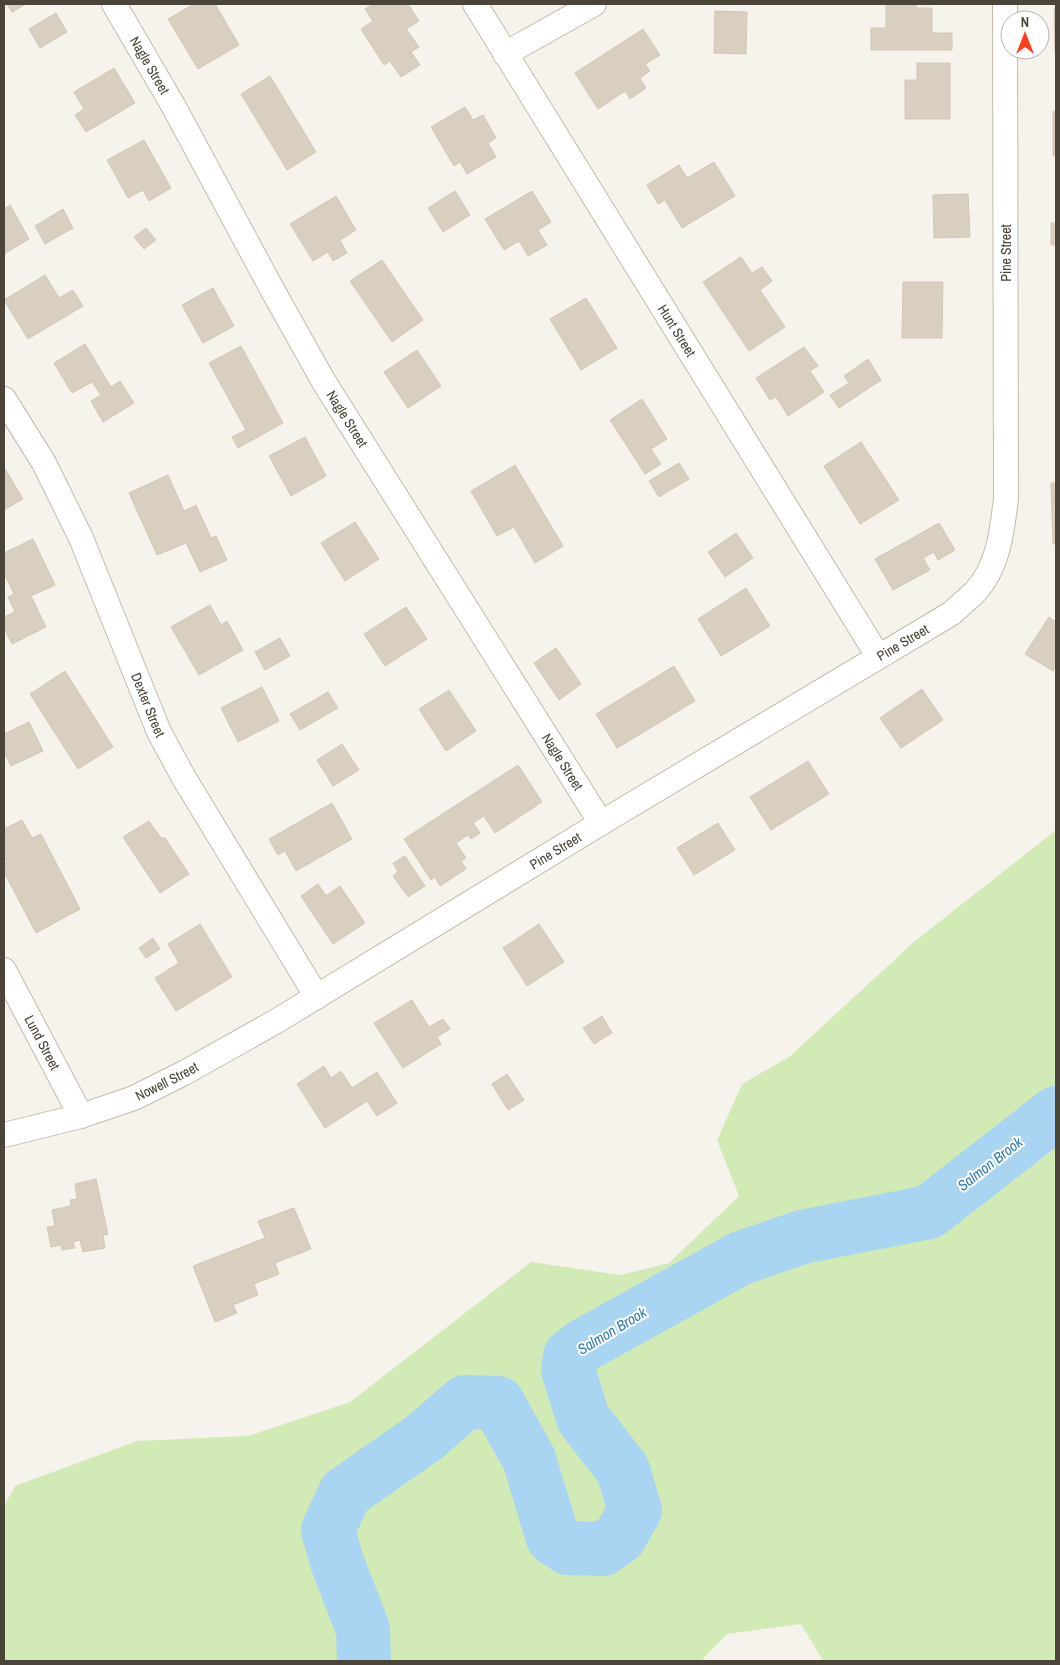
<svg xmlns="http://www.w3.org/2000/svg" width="1060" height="1665" viewBox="0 0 1060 1665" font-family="'Archivo Narrow',sans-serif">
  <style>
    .green { fill: #d2eab5 }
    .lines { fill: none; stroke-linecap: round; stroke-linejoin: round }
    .river { stroke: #a9d4f2; stroke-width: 54 }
    .building { fill: #d8cfc1; stroke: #d3c7b4 }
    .street-casing { stroke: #c2bbae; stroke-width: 26 }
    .street { stroke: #fff; stroke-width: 24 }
    .labels { text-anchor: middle; stroke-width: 4; stroke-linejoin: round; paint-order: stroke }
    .street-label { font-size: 14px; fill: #4b4439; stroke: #fff }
    .water-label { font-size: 15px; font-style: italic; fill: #2e7ab2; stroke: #fff }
  </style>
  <rect width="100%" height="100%" fill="#f6f3ec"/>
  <path class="green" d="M1056 830V1661H823L801 1624 727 1634 701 1661H4V1506L15 1486 137 1441 248 1436 350 1402 531 1262 620 1275 669 1263 739 1196 717 1140 742 1084 789 1057 915 941Z"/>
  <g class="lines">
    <path class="river" d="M364 1661 363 1629 337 1562 328 1530 345 1493 425 1437 465 1402 498 1403 529 1459 553 1538 568 1548 603 1549 620 1537 635 1510 623 1470 583 1418 568 1370 570 1356 584 1345 741 1258 802 1237 929 1212 1056 1113"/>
  </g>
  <path class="building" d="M7 4H26L12 12Z
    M194 4H215L239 45 198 69 168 19Z
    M373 4H408L419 21 406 29 419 47 411 52 420 65 401 77 390 61 384 65 361 29 373 21 365 9Z
    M886 4H916V8H932V33H952V50H871V28H886Z
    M1054 9H1056V53H1055Z
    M715 11 747 12 746 54 714 53Z
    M56 13 67 32 40 48 29 29Z
    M643 29 660 55 645 64 650 71 640 78 646 88 630 99 625 91 598 109 575 73Z
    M917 63H950V119H905V80H917Z
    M114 68 135 103 86 132 75 115 84 109 74 92Z
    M270 76 316 152 287 170 241 94Z
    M465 107 473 120 483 115 496 138 488 143 496 157 467 174 460 162 454 166 431 127Z
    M1053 111H1056V156H1053Z
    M144 140 171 188 149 201 143 190 128 198 107 160Z
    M714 162 735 196 682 228 665 200 658 204 647 185 679 165 687 178Z
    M455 191 470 215 443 232 428 208Z
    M532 191 551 222 538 230 547 245 528 256 519 241 504 250 485 219Z
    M968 194 970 237 934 238 933 195Z
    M336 196 356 230 340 240 347 253 333 261 328 252 313 261 290 224Z
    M10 205 29 239 4 254V209Z
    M63 209 73 228 45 244 35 226Z
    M1051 223H1056V245H1051Z
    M146 228 156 240 144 249 134 237Z
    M741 257 752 273 762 267 772 281 760 290 785 327 749 351 703 282Z
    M382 260 423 320 392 342 350 281Z
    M45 275 59 298 73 290 83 306 28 339 4 300Z
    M903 282H943L942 338H902Z
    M213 288 234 326 203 343 182 305Z
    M586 298 617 348 581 370 550 319Z
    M85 344 111 387 120 381 134 403 103 422 91 401 101 395 92 382 72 393 54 363Z
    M241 346 283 423 238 448 232 437 246 430 209 363Z
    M804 347 818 366 810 371 824 392 788 416 776 397 770 400 756 378Z
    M417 350 441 386 408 408 384 372Z
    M868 359 881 380 839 408 830 395 849 383 844 376Z
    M642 399 667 439 651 449 661 464 645 474 610 420Z
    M305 437 326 476 291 496 269 456Z
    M861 442 899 500 860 524 824 466Z
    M679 463 689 479 659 497 649 481Z
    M515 465 563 546 535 563 514 527 497 536 471 491Z
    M4 467 23 499 4 510Z
    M168 475 184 511 196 505 211 538 216 536 227 560 200 572 186 543 157 555 129 493Z
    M1051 483H1056V544H1053Z
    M355 522 379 559 345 581 321 543Z
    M939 523 955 550 938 560 934 552 923 558 930 570 893 590 875 559Z
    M736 533 753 558 725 577 708 552Z
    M33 539 55 585 31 596 46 627 12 644 4 628V617L15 612 8 597 14 594 4 573V553Z
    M746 588 770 626 721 656 698 619Z
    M210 605 221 625 227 621 243 650 199 675 171 627Z
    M406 607 427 639 385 666 364 634Z
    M1049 617 1056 622V666L1053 671 1025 654Z
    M280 638 290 656 265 670 255 652Z
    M556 648 581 684 559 700 534 663Z
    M674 666 695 701 617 748 596 714Z
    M65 671 113 747 78 769 30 694Z
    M262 687 279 721 238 742 221 708Z
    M922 689 943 720 901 748 880 718Z
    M449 690 476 731 446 751 419 709Z
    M328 692 338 708 300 730 290 714Z
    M29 722 43 751 11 766 4 752V734Z
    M342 744 359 770 333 786 317 760Z
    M808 761 829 794 771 830 750 797Z
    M518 765 542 802 495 833 484 816 473 823 480 833 471 839 468 835 456 843 466 858 461 861 466 869 440 886 435 877 431 880 404 839Z
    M332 803 352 839 296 871 285 851 278 855 269 839Z
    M22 820 32 838 41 834 80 909 36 933 4 872V864L7 862 4 855V829Z
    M149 821 161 838H165L189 874 160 893 123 837Z
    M718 823 735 850 694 875 677 848Z
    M405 856 425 886 408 897 393 876 398 872 393 863Z
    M318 884 326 896 340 886 365 923 333 944 301 896Z
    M200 924 232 977 176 1011 155 978 179 963 168 944Z
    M539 924 564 962 527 986 503 948Z
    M153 938 160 949 146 958 139 948Z
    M412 1000 429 1027 443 1019 450 1029 437 1037 441 1044 403 1068 374 1023Z
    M602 1016 612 1033 594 1044 583 1028Z
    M324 1066 331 1078 341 1071 352 1088 377 1072 397 1103 377 1116 367 1101 325 1128 297 1084Z
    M507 1074 524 1100 508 1110 492 1084Z
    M96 1179 108 1234 103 1235 105 1248 83 1252 80 1240 73 1242 75 1248 62 1250 61 1245 51 1247 47 1227 55 1226 52 1210 71 1206 70 1200 77 1199 75 1184Z
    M294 1208 311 1249 275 1263 279 1274 254 1284 258 1295 233 1305 237 1313 215 1322 193 1266 265 1238 258 1221Z"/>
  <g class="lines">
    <g class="street-casing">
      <g id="street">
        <path id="s1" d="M114 4 174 107 273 291 324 382 601 823"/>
        <path id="s2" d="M475 4 878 656"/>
        <path d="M505 54 594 4"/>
        <path id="s3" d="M4 399 44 463 81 538 159 732 184 778 317 997"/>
        <path id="s4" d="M4 970 81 1116"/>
        <path id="s5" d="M4 1135 81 1116 134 1098 184 1073 275 1022 601 823 952 613C959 606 968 599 975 592 999 566 1002 531 1006 498L1005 4"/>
      </g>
    </g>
    <use href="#street" class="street"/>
  </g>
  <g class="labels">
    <g class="street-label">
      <text dy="5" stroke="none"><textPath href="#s1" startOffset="71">Nagle Street</textPath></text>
      <text transform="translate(1006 253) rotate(-90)" y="5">Pine Street</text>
      <text dy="5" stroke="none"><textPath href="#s2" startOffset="384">Hunt Street</textPath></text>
      <text dy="5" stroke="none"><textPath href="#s1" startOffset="476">Nagle Street</textPath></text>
      <text dy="5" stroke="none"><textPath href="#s5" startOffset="1029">Pine Street</textPath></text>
      <text dy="5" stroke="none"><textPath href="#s3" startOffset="339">Dexter Street</textPath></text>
      <text dy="5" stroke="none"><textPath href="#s1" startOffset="881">Nagle Street</textPath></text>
      <text dy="5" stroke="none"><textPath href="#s5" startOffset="624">Pine Street</textPath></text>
      <text dy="5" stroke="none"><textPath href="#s4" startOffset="82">Lund Street</textPath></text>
      <text dy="5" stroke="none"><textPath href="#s5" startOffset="172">Nowell Street</textPath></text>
    </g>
    <g class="water-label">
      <text transform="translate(990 1164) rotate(-38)" y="5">Salmon Brook</text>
      <text transform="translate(612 1331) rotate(-31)" y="5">Salmon Brook</text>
    </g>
  </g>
  <rect width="1060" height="1665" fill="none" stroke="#4b4439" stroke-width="10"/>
  <g transform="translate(1025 35)"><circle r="24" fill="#ffffff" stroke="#b7b4b0"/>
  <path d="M0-4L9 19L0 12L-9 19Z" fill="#fc3f1d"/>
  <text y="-8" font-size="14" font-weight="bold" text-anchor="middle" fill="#4b4439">N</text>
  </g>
</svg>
